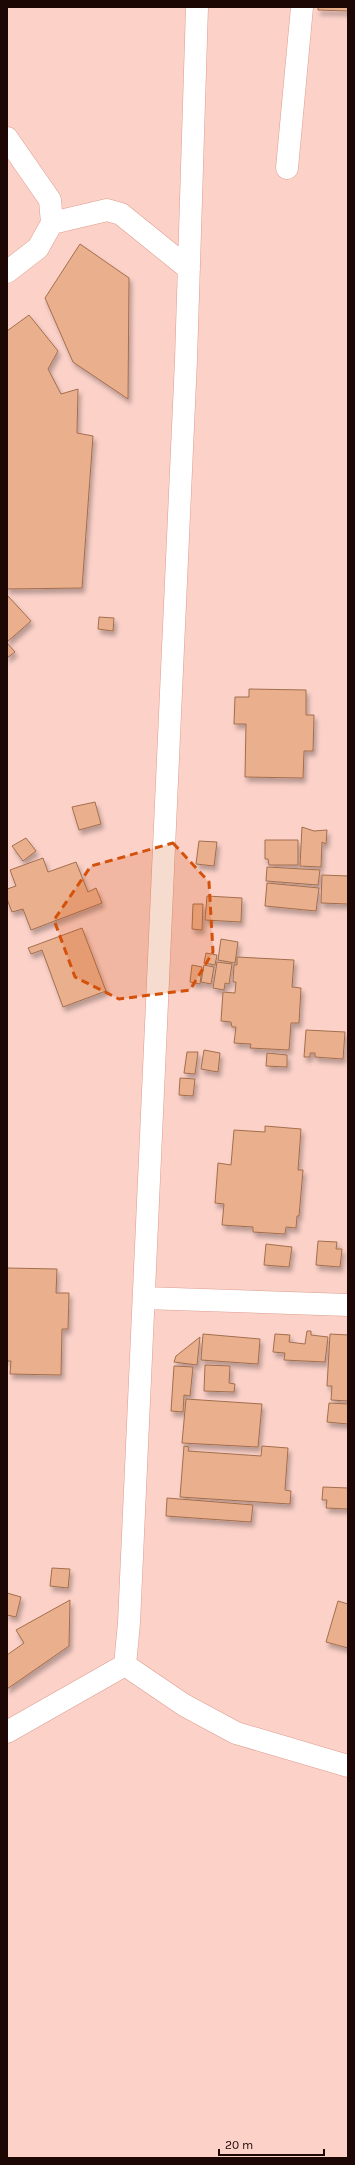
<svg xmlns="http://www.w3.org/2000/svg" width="355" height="2165" viewBox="0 0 355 2165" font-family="Karla,sans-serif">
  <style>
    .building { fill: #eab08d; stroke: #a36e4d; filter: url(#shadow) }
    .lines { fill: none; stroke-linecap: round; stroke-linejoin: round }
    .minor-casing { stroke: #de9c8e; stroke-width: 23 }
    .minor { stroke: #fff; stroke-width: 22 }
    .marked { fill: #d4510b; fill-opacity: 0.2; stroke: #d4510b; stroke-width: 3; stroke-dasharray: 8 5; stroke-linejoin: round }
  </style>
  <defs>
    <filter id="shadow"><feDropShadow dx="2.5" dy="4.5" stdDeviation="2" flood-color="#0004"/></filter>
  </defs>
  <rect width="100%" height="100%" fill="#fbd1c8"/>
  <path class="building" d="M318 7H348V11L318 10Z
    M80 244 129 278 128 399 73 362 45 298Z
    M29 315 58 351 48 369 61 394 78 389 77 433 93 436 82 588 7 589V331Z
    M7 595 31 621 7 642Z
    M99 617 114 618 113 631 98 629Z
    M7 643 15 652 7 658Z
    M249 689 306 690V715H314L313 751H304L303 778 245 777 246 724H234L235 697H249Z
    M95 802 101 824 79 830 72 807Z
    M302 827 314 831 327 830 326 844 322 842 321 867 300 866Z
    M26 838 36 851 23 861 12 846Z
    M265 840H298V865H269L268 859H265Z
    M199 841 217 842 214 866 196 864Z
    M43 858 48 872 76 862 88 892 96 888 102 903 31 930 23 909 12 912 7 899V889L16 886 10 870Z
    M267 867 320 870 318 885 266 881Z
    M322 875 348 876V904L321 903Z
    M267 883 319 888 316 911 265 906Z
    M207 896 242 898 241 922 205 920Z
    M193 904H203L202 930 192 929Z
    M82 928 106 991 63 1007 42 950 31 954 28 948Z
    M221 939 238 942 235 963 218 960Z
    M206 953 217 955 215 965 204 963Z
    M237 957 294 960 292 987 301 988 299 1023H291L289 1050 250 1048 251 1044 234 1043 236 1027H232L231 1022 221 1021 223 992 235 993 236 982H233L234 965H237Z
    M217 962 232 964 229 984 225 983 224 990 213 988Z
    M192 965 202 967 200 984 190 982Z
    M204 965 214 967 211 984 201 982Z
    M306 1030 345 1032 343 1059 315 1057V1053H310V1057H304Z
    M204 1050 220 1053 218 1072 201 1069Z
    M187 1052H198L195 1074 184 1073Z
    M267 1053 287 1055V1067L266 1066Z
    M180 1078 195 1079 193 1096 179 1095Z
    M265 1126 301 1129 298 1170H303L299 1216H297L296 1228 286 1227 285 1234 253 1232V1227L222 1225 224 1204 215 1203 218 1163 231 1165 234 1130 265 1132Z
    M318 1241 337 1242 336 1249H342L340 1267 316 1265Z
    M266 1244 292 1247 289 1267 264 1265Z
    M7 1268 57 1269 56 1293H69L68 1329H62L61 1375 10 1374 11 1361H7Z
    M307 1331H311V1335L328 1337 325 1362 284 1360 285 1353 273 1352 275 1334 290 1335 289 1342 305 1344Z
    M203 1334 260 1339 258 1364 201 1360Z
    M330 1334 348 1335V1401L331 1400 332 1386H327Z
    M200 1337 197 1365 174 1362 176 1356Z
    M205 1365 230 1366 229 1383 235 1384 234 1392 204 1391Z
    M174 1366 193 1367 190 1396 184 1395 183 1412 171 1411Z
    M186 1399 262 1404 258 1447 182 1443Z
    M329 1403 348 1404V1424L327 1422Z
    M184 1446 189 1447 188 1451 261 1456 262 1446 288 1448 285 1490 291 1491 290 1504 180 1497Z
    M323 1487 348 1488V1509L326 1508 327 1500H322Z
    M167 1498 253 1505 251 1522 166 1516Z
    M52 1568 70 1569 68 1588 50 1586Z
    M7 1593 21 1597 16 1617 7 1615Z
    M70 1600 69 1646 7 1689V1655L24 1643 16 1630Z
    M338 1601 348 1604V1648L326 1642Z"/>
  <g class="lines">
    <g class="minor-casing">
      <path id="minor" d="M7 138 50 200 52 223 38 248 7 272
        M287 168 302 7
        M52 223 107 210 121 214 189 269
        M144 1298 348 1305
        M125 1665 129 1623 186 360 197 7
        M125 1665 184 1705 236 1733 348 1766
        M7 1732 125 1665"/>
    </g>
    <use href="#minor" class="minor"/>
  </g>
  <path class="marked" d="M173 843 209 882 213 952 190 990 119 999 75 977 54 920 91 866Z"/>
  <rect width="355" height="2165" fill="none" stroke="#1d0704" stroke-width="16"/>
  <path d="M219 2149v6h105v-6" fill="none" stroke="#1d0704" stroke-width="2"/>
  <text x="225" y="2149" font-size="12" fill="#1d0704" stroke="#fbd1c8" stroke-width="3" paint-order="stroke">20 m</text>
</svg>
